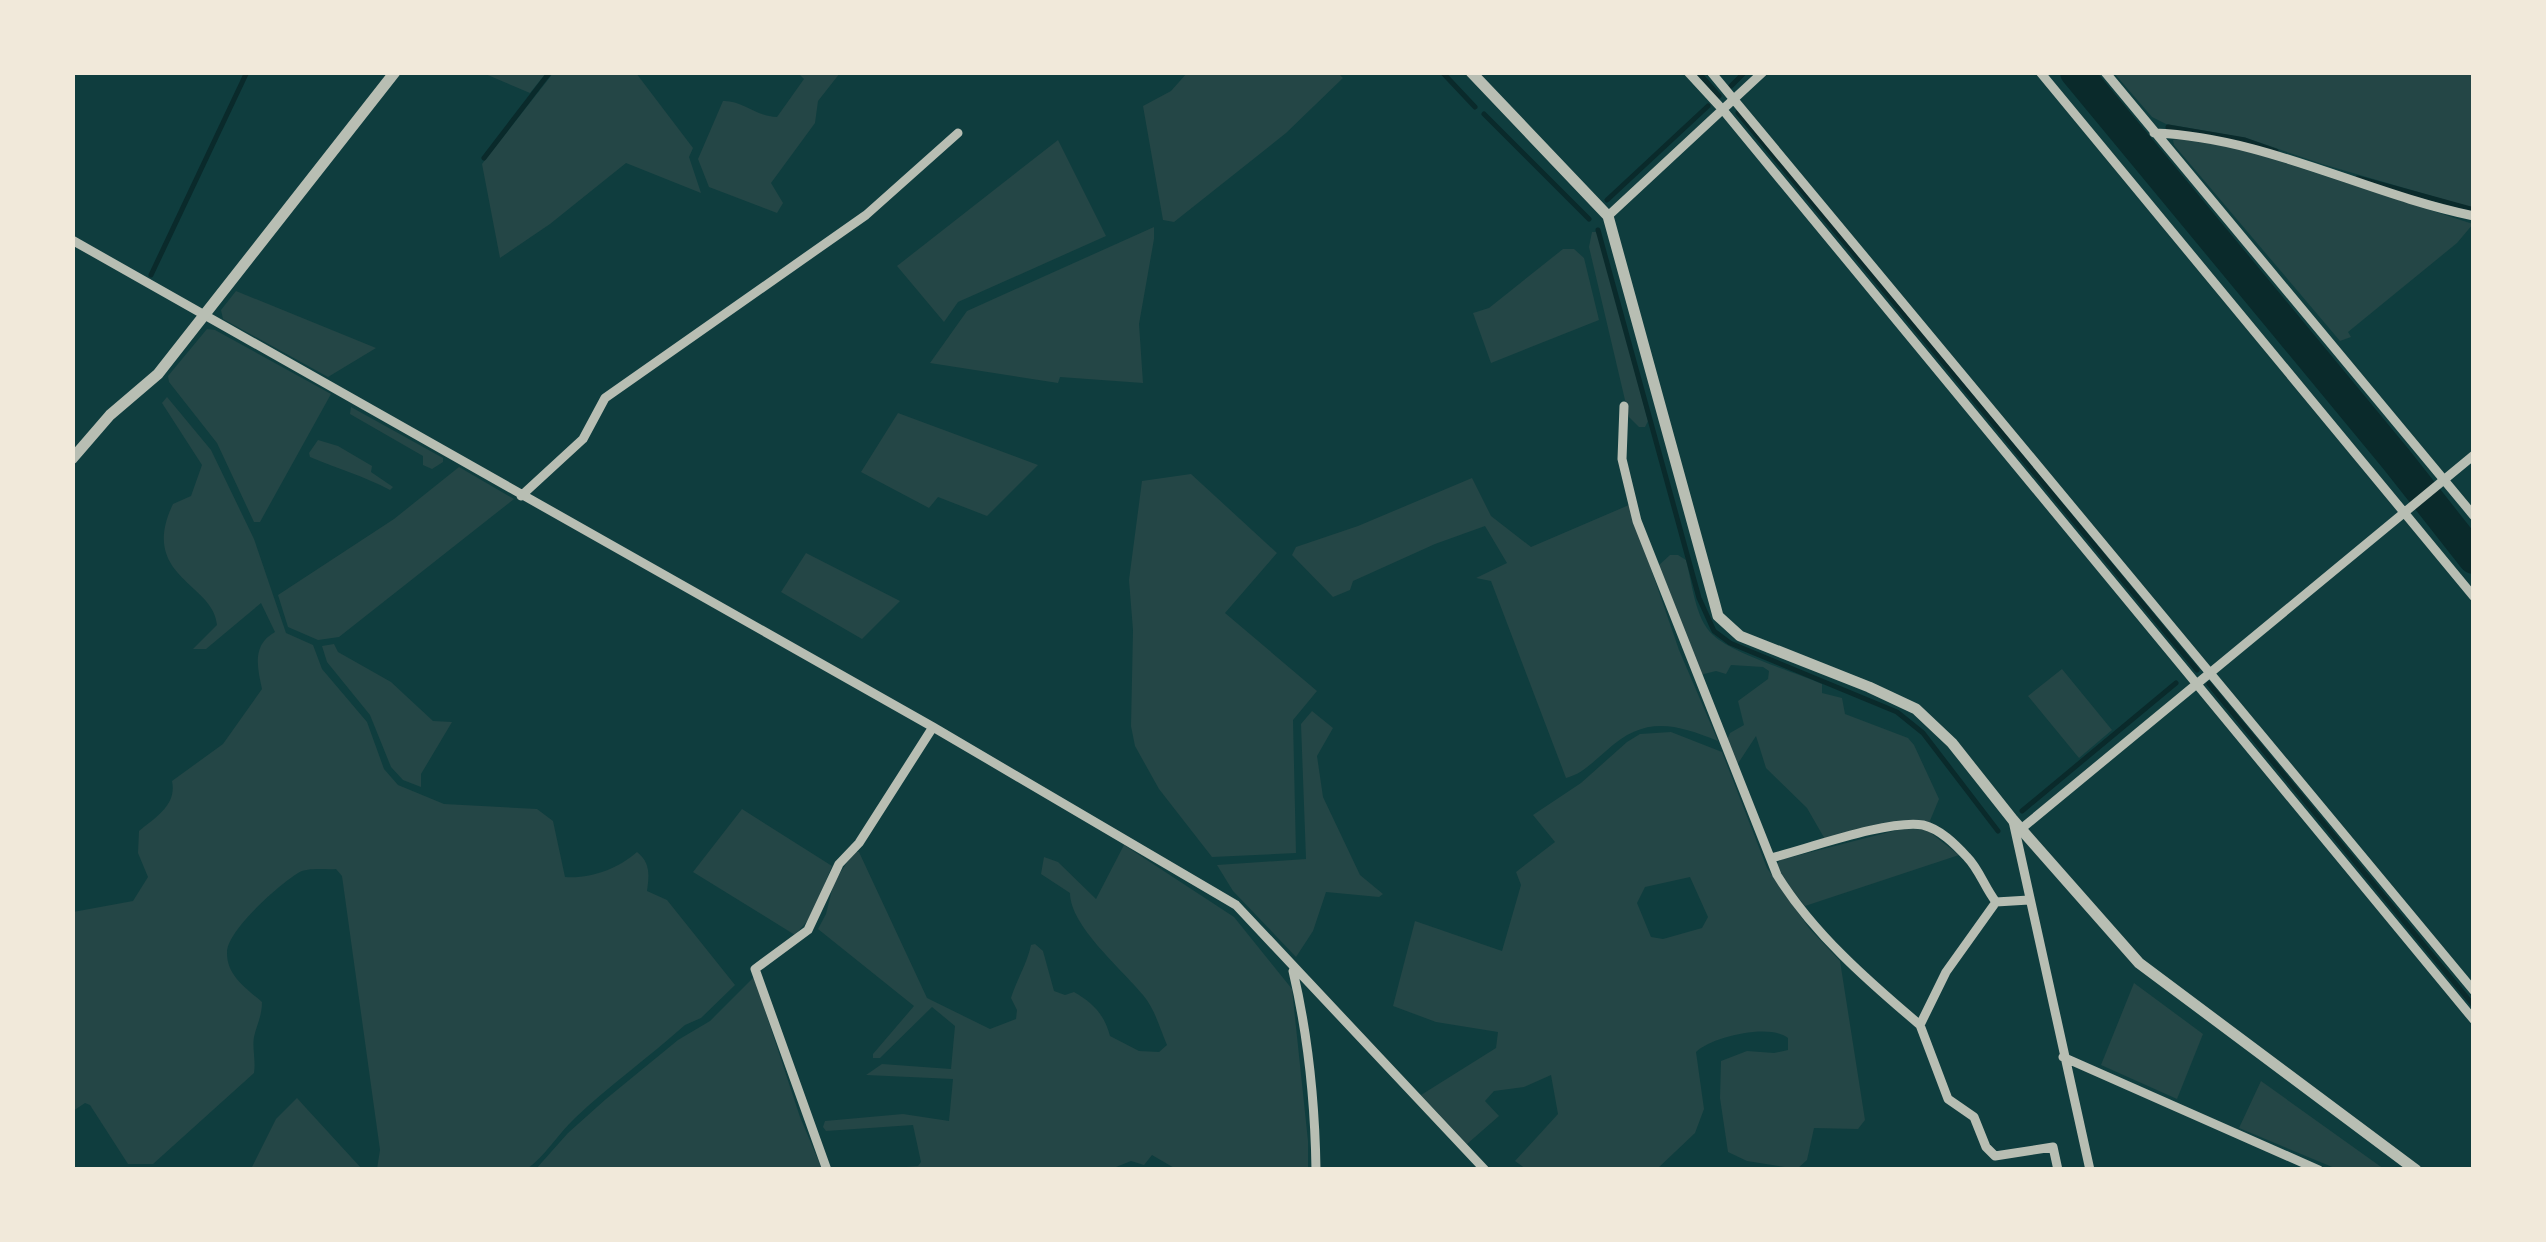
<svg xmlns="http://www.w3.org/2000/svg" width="2546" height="1242" viewBox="0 0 2546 1242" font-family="Figtree,sans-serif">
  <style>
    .green { fill: #244646; fill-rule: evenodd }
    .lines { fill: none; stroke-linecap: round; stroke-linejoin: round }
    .stream { stroke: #0a2a2b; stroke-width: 5 }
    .river { stroke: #0a2a2b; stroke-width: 32 }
    .minor { stroke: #b8beb3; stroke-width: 9 }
    .tertiary { stroke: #b8beb3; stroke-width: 11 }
  </style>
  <rect width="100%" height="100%" fill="#0f3d3e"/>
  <path class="green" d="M554 72 636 73 693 148 689 157 701 193 626 163 550 224 500 258 482 164Z
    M1337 72 1343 78 1286 133 1174 222 1163 220 1143 106 1171 91 1187 73Z
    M483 73H546L530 93Z
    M798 73H840L818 101 815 123 771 183 783 203 777 213 709 187 698 159 723 101C742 100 757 117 777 117L804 79Z
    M2114 73H2473V208L2322 164 2246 138 2166 124 2152 117Z
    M2181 137 2248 151 2473 224 2457 243 2348 332 2351 337 2340 341 2174 145 2173 140Z
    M1058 140 1106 236 958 302 944 322 897 266Z
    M1154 227V239L1139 324 1143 383 1060 377 1058 383 930 363 967 311Z
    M1592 232H1596L1599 237 1648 421 1645 427H1639L1629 417 1589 247Z
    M1563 249H1574L1584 258 1599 320 1491 363 1473 313 1489 308Z
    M236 291 376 348 328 377 223 319 221 310Z
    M207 329 215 330 331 394 260 522H254L217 443 169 382 168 376Z
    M167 397 211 450 254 539 286 633 313 645 322 669 367 722 384 769 398 785 444 804 537 809 553 821 565 877C590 879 618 869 637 852 651 863 649 876 647 891L667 900 735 985 701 1018 685 1025C649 1057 610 1085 575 1118 558 1134 546 1155 527 1169H377L380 1150 342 876 336 869C325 870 308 867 298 873 280 884 226 931 227 953 227 976 246 988 262 1002 262 1016 257 1024 254 1037 252 1048 256 1060 254 1073L153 1164H128L90 1105 85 1103 73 1111V912L133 901 148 877 138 853 139 831C156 817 177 805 172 781L223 744 262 689C257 666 252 645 275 632L261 603 206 649H193L217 625C214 583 138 577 173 504L191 496 202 465 162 403Z
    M351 407 443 458V462L432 469 423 465V456L350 414Z
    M898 413 1038 465 987 516 938 497 929 508 861 472Z
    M318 440 338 446 372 466 371 472 393 487 390 490C364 476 338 469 310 457L309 453Z
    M459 467 514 499 339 637 318 640 288 627 278 595 394 519Z
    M1191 474 1277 553 1225 613 1317 691 1293 720 1296 853 1212 857 1159 789 1135 746 1131 726 1133 630 1129 580 1142 481Z
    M1472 478 1491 516 1531 547 1629 505 1679 650 1718 741C1673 723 1644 716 1606 751 1593 762 1582 774 1566 778L1491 581 1476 578 1507 563 1485 526 1435 544 1353 581 1350 590 1333 597 1292 555 1296 547 1358 526Z
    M806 553 900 601 862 639 781 592Z
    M1670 555H1678L1686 560C1692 582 1695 619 1713 635 1733 654 1795 672 1822 684V693L1842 698 1845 714 1908 738 1914 745 1939 799 1929 823 1826 841 1807 808 1766 768 1756 736 1737 765 1727 740 1730 733 1744 725 1738 701 1768 679 1769 671 1763 667 1731 665 1726 674 1716 671 1700 675 1658 566Z
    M334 644 338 652 391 682 433 721 452 722 421 774V787L403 780 391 767 370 715 327 662 322 646Z
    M2062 669 2112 730 2079 758 2028 696Z
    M1312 711 1333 728 1317 756 1323 797 1360 875 1383 894 1379 897 1326 892 1313 931 1296 957 1233 891 1217 865 1306 859 1301 724Z
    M1671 732 1722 752 1767 868 1809 928 1840 961 1865 1120 1858 1129 1814 1128 1807 1160 1797 1169 1747 1161 1728 1152 1720 1098 1721 1061 1747 1051 1774 1053 1788 1050V1038C1769 1023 1712 1037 1696 1052L1704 1109 1695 1133 1657 1169H1526L1515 1161 1558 1114 1551 1075 1524 1087 1494 1091 1485 1101 1499 1116 1467 1144 1421 1095 1496 1048 1498 1032 1436 1022 1393 1006 1415 921 1502 951 1521 885 1516 872 1555 842 1533 815 1581 783 1627 742 1640 734ZM1690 877 1708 917 1702 928 1663 939 1651 937 1637 903 1645 887Z
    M742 809 832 866 811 917 795 935 693 872Z
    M1905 828 1927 830 1959 855 1805 906 1785 881 1777 864 1780 860Z
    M1124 845 1234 917 1292 989 1308 1141V1169H1176L1152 1155 1144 1165 1131 1161 1111 1169H883L918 1166 921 1162 913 1125 826 1131 823 1127 825 1121 903 1114 949 1121 953 1079 866 1075 882 1064 951 1069 955 1026 932 1007 880 1058H873V1054L914 1006 818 929 826 914 834 882 854 852H859L927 998 990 1029 1016 1019 1017 1010 1011 998C1017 979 1027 964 1031 945L1035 944 1043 951 1054 991 1065 995 1074 992C1093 1003 1104 1014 1110 1036L1139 1051 1159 1052 1167 1045C1160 1029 1155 1009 1143 995 1122 969 1070 926 1070 893L1041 874 1044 857 1058 862 1096 899Z
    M754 977 800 1117 822 1169 535 1170 568 1133 606 1099 678 1040 710 1021Z
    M2134 983 2203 1034 2177 1099 2101 1065Z
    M2261 1081 2384 1169H2337L2239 1128Z
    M297 1098 306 1108 362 1169H251L276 1119Z"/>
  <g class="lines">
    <path class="stream" d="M1442 72 1475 107
      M1698 72 1719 96
      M1731 86 1745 72
      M1738 113 2197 670
      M1484 114 1589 219
      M2168 127 2245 140 2276 151
      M2123 130 2139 129
      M484 158 550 72
      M2358 178 2474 210
      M1607 200 1708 106
      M1598 230 1699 598 1714 631 1730 643 1897 712 1923 733 1998 831
      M151 275 247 72
      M2209 684 2474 1006
      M2022 811 2176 683"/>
    <path class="river" d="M2076 72 2396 459 2474 558"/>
    <path class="minor" d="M1688 72 1723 110 2474 1020
      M1711 72 2474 991
      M2040 72 2474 597
      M2105 72 2474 516
      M2154 133C2265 137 2366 194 2474 216
      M1608 216 1763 72
      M72 240 933 727 1236 905 1485 1170
      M1624 406 1622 459 1637 521 1777 875C1813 933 1868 981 1920 1025
      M521 496 583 439 605 398 866 215 958 133
      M2013 821 2090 1170
      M2021 829 2474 455
      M1771 858C1807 849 1890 819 1923 825 1940 829 1955 844 1967 857 1979 869 1985 888 1996 902
      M2029 900 1996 902 1946 972 1920 1025 1948 1099 1974 1117 1986 1147 1995 1156 2053 1147 2058 1170
      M1293 971C1308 1035 1315 1104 1316 1170
      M2063 1057 2319 1170
      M827 1170 755 969 808 930 839 864 859 843 933 727"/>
    <path class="tertiary" d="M1471 72 1608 216 1714 601 1718 616 1740 636 1869 687 1916 709 1952 743 2013 820 2139 963 2416 1170
      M72 459 110 415 158 374 395 72"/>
  </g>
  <rect width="2546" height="1242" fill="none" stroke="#f1e9da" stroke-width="150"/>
</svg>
